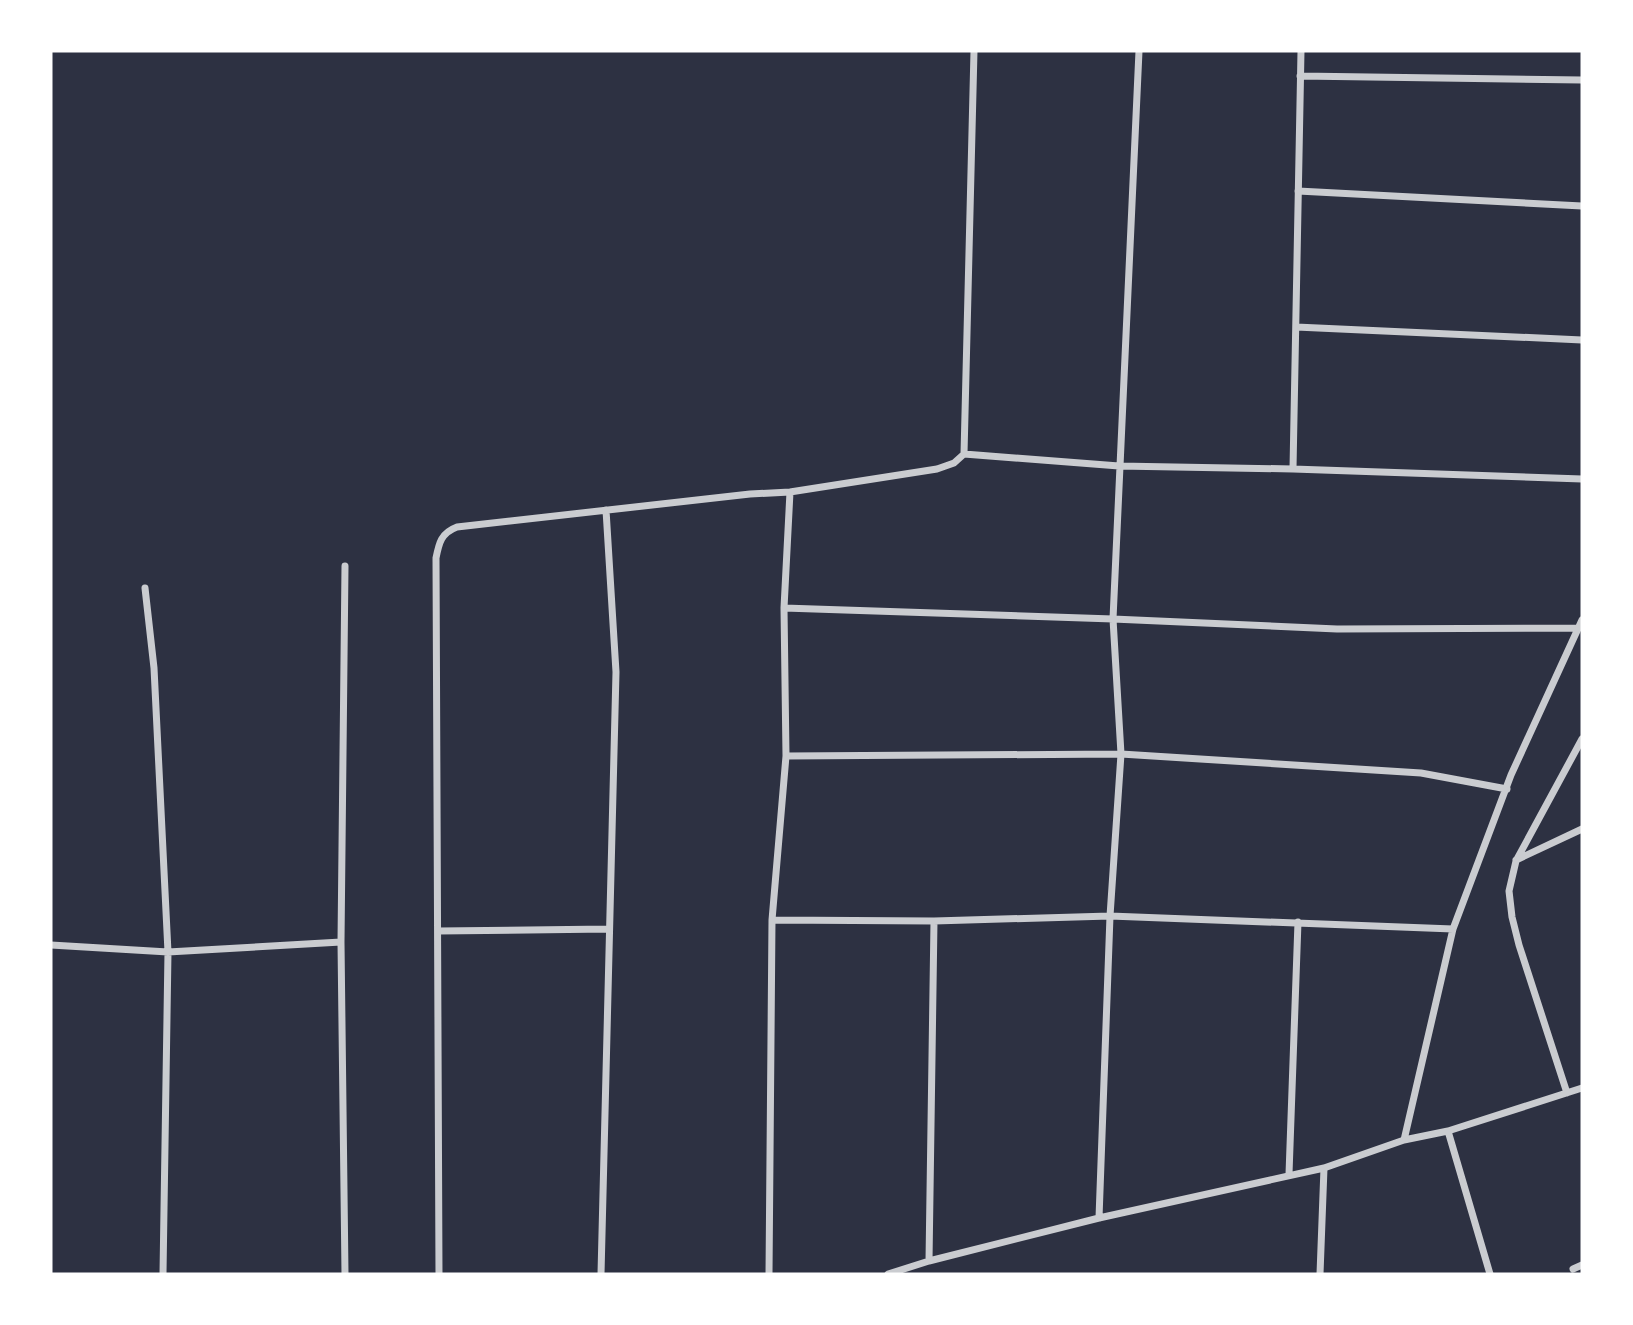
<svg xmlns="http://www.w3.org/2000/svg" width="1633" height="1325" viewBox="0 0 1633 1325" font-family="'Fira Sans Condensed',sans-serif">
  <style>
    .lines { fill: none; stroke-linecap: round; stroke-linejoin: round }
    .minor { stroke: #caccd0; stroke-width: 7 }
  </style>
  <rect width="100%" height="100%" fill="#2d3142"/>
  <g class="lines">
    <path class="minor" d="M1300 76 1582 80
      M1298 191 1582 206
      M1296 327 1582 340
      M964 454 1119 466 1293 469 1582 479
      M1293 469 1301 51
      M145 588 154 668 168 952 163 1274
      M784 608 1113 619 1337 629 1579 628
      M786 756 1121 754 1421 773 1507 789
      M1516 860 1582 829
      M772 920 934 921 1110 916 1453 929
      M438 931 608 929
      M51 945 168 952 341 942
      M1567 1093 1519 945 1512 917 1509 891 1516 861 1582 739
      M1448 1131 1490 1274
      M1404 1140 1453 929 1511 775 1582 620
      M1289 1174 1298 922
      M1099 1218 1110 916 1121 754 1113 619 1139 51
      M929 1261 934 921
      M1573 1269 1582 1265
      M345 1274 341 942 345 566
      M439 1274 436 558C439 543 441 533 457 527L750 494 790 492 937 469 954 463 964 454 974 51
      M601 1274 616 672 606 510
      M769 1274 772 920 786 756 784 608 790 492
      M888 1274 929 1261 1099 1218 1324 1168 1404 1140 1448 1131 1582 1088
      M1320 1274 1324 1168"/>
  </g>
  <rect width="1633" height="1325" fill="none" stroke="#ffffff" stroke-width="105"/>
</svg>
